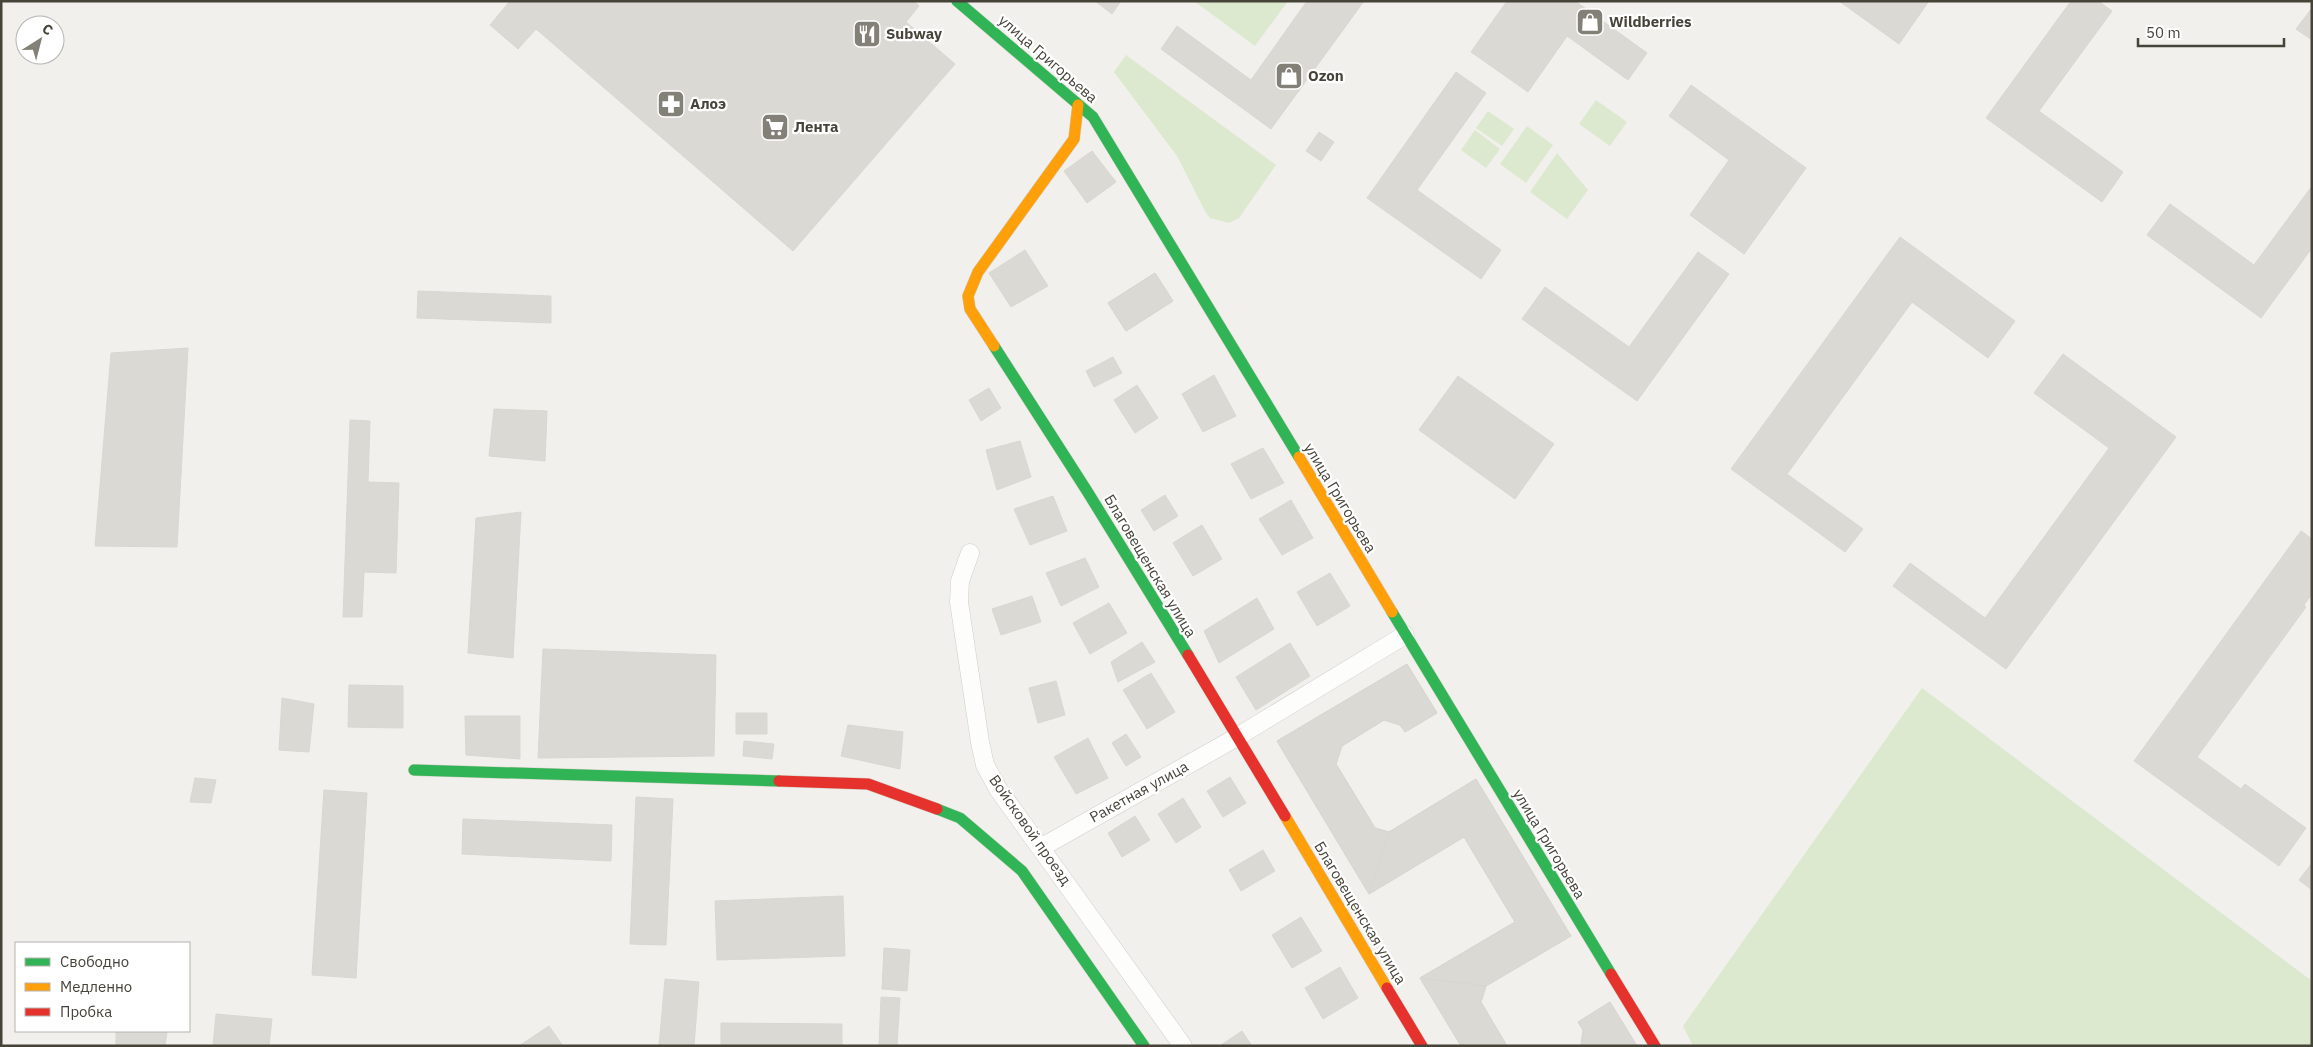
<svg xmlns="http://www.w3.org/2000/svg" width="2313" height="1047" viewBox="0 0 2313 1047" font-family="'IBM Plex Sans',sans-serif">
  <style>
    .green { fill: #dce9ce }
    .building { fill: #dbd9d4; stroke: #d9d7d2 }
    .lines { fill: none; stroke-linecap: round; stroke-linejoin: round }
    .street-casing { stroke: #cfceca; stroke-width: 19 }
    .fast-casing { stroke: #d0cdc3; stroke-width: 12 }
    .slow-casing { stroke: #d0cdc3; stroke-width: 12 }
    .jam-casing { stroke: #d0cdc3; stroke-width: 12 }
    .street { stroke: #fdfdfc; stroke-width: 18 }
    .fast { stroke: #30b455; stroke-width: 11 }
    .slow { stroke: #ff9f0a; stroke-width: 11 }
    .jam { stroke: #e5322d; stroke-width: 11 }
    .labels { text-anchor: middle; stroke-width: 4.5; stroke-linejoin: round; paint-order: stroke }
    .poi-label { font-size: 15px; font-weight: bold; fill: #464338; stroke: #fff; text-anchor: start }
    .street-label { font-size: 15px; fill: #464338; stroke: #fff }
  </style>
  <rect width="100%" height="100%" fill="#f1f0ec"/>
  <path class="green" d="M1194 1H1288L1255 46Z
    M1126 55 1276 165 1239 218 1229 223 1210 218 1206 213 1177 156 1114 72Z
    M1596 100 1627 122 1610 146 1579 124Z
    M1488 111 1514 129 1502 146 1476 128Z
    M1527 126 1553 145 1526 183 1500 164Z
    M1475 130 1500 149 1486 168 1461 150Z
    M1557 153 1588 190 1567 219 1530 192Z
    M1922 688 2312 981V1046H1693L1683 1026Z"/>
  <path class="building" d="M510 1H914L919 6 906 22 955 64 793 251 536 29 518 49 490 25Z
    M1095 1H1121L1112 14Z
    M1307 1H1364L1271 129 1161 49 1177 26 1251 80Z
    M1507 1H1575L1647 53 1628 80 1567 36 1528 92 1471 52Z
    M1839 1H1929L1899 44Z
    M2071 1H2098L2112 11 2039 111 2123 172 2102 202 1986 118Z
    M2312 8V40L2296 29Z
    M1456 72 1486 93 1417 190 1501 250 1481 279 1367 198Z
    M1691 85 1806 168 1744 254 1690 215 1729 160 1669 116Z
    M1319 132 1334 142 1321 161 1306 151Z
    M1092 151 1116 182 1087 203 1064 171Z
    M2312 186V248L2261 318 2147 235 2170 204 2254 265Z
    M1900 237 2015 321 1988 358 1912 302 1787 474 1863 529 1845 552 1731 469Z
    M1025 250 1048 286 1011 307 989 273Z
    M1698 252 1729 274 1637 401 1522 319 1545 287 1629 347Z
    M1155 273 1173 301 1126 331 1108 303Z
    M1155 273 1173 301 1126 331 1108 303Z
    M418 291 551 296V323L417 318Z
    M188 348 177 547 95 546 111 353Z
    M2063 354 2176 437 2006 669 1893 586 1910 563 1985 618 2109 448 2034 393Z
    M1113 357 1122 373 1094 387 1086 371Z
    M1214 375 1236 416 1203 432 1182 394Z
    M1458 376 1554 444 1515 499 1419 430Z
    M1137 385 1158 418 1135 433 1114 400Z
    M989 388 1001 408 981 421 969 400Z
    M494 409 547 411 545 461 489 456Z
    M350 420 370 421 368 482 399 483 396 573 364 572 362 617H343Z
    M1020 441 1031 477 997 490 986 450Z
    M1263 448 1284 483 1251 499 1231 464Z
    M1165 495 1178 516 1154 531 1141 510Z
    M1053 496 1067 531 1030 545 1014 509Z
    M1291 500 1313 538 1282 555 1259 519Z
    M521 512 513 658 468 653 476 518Z
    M1202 525 1222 559 1193 576 1173 543Z
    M2301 531 2312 539V594L2304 605 2306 607 2197 757 2241 789 2245 784 2306 828 2279 866 2134 761Z
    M1085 558 1099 587 1061 606 1046 573Z
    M1330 573 1350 606 1317 626 1297 592Z
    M1032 596 1041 622 1001 635 992 609Z
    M1257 598 1274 629 1219 663 1204 631Z
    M1109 603 1127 633 1090 654 1073 623Z
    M1142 642 1155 662 1118 682 1111 662Z
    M1290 643 1310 676 1256 710 1236 677Z
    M543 649 716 655 714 756 538 758Z
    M1407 664 1437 713 1405 732 1400 725 1384 720 1342 746 1336 764 1375 828 1389 832 1476 779 1571 936 1486 986 1481 1002 1507 1046H1461L1420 978 1515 922 1464 837 1369 894 1277 741Z
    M1407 664 1437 713 1405 732 1400 725 1384 720 1342 746 1336 764 1375 828 1389 832 1369 894 1277 741Z
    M1151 673 1175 712 1147 729 1123 690Z
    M1056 681 1065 715 1038 723 1029 688Z
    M349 685 403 686V728L348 727Z
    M282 698 314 704 309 752 279 750Z
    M736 713H767V734H736Z
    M465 716H520V759L466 755Z
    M848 725 903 732 900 769 841 756Z
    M1126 734 1141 757 1126 766 1112 743Z
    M1088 738 1108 778 1076 794 1054 757Z
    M744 741 774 744 772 759 743 756Z
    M1230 777 1246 803 1223 817 1207 791Z
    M195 778 216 780 211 803 190 802Z
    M1476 779 1571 936 1486 986 1420 978 1515 922 1464 837 1369 894 1389 832Z
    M324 790 367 793 356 978 312 975Z
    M636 797 673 799 666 945 630 944Z
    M1183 798 1201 827 1176 843 1158 814Z
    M1135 816 1150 840 1122 857 1108 833Z
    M463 819 612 825 611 861 462 854Z
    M1263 850 1275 871 1241 891 1229 870Z
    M2312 863V890L2299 880Z
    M843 896 845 956 717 960 715 901Z
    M1301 917 1322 951 1292 968 1272 935Z
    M884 948 910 950 907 991 882 989Z
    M1340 967 1358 998 1323 1019 1305 988Z
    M1420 978 1486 986 1481 1002 1507 1046H1461Z
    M665 979 699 982 694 1046H659Z
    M881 997 900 998 897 1046H879Z
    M1610 1002 1637 1046H1581L1583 1030 1578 1022Z
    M1610 1002 1637 1046H1581L1583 1030 1578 1022Z
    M216 1014 272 1019 269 1046H213Z
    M721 1023 842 1024V1046H721Z
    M549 1026 563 1046H519Z
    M116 1031 167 1032 165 1046H116Z
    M1242 1031 1252 1046H1221V1045Z"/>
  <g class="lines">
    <g class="street-casing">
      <path id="street" d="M970 553 960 581 959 602 980 742 985 765 998 789 1183 1046
        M1042 847 1237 737 1405 635"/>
    </g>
    <g class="fast-casing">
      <path id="fast" d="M957 1 1093 117 1299 457
        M994 346 1087 491 1188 655
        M1392 612 1611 974
        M414 770 779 781
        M937 809 960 818 1022 871 1144 1046"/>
    </g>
    <g class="slow-casing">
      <path id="slow" d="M994 346 970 309 968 296 978 272 1074 139 1078 105
        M1299 457 1392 612
        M1285 816 1387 988"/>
    </g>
    <g class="jam-casing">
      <path id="jam" d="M1188 655 1285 816
        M779 781 868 784 937 809
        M1611 974 1655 1046
        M1387 988 1422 1046"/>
    </g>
    <use href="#street" class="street"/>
    <use href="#fast" class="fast"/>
    <use href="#slow" class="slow"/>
    <use href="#jam" class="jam"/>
  </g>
  <defs>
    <g id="shop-square" transform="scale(1.4375)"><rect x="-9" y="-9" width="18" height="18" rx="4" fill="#828077" stroke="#fff"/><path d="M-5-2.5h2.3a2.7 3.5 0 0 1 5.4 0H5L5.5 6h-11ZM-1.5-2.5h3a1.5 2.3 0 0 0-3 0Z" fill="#fff"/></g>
    <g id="restaurant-square" transform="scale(1.4375)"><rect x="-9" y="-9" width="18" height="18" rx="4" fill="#828077" stroke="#fff"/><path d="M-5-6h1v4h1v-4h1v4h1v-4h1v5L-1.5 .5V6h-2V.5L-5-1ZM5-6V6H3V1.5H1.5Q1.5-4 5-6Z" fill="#fff"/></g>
    <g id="pharmacy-square" transform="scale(1.4375)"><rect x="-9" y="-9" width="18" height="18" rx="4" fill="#828077" stroke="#fff"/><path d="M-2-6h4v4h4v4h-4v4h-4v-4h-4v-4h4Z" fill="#fff"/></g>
    <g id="supermarket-square" transform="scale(1.4375)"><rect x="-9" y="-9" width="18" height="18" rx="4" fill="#828077" stroke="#fff"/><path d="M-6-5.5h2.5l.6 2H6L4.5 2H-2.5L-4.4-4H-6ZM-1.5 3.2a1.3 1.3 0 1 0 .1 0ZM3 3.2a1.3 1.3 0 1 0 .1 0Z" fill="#fff"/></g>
  </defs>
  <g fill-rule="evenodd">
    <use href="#shop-square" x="1590" y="22"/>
    <use href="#restaurant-square" x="867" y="34"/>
    <use href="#shop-square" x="1289" y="76"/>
    <use href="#pharmacy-square" x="671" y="104"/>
    <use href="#supermarket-square" x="775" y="127"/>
  </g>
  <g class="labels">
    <g class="poi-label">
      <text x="1609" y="27">Wildberries</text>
      <text x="886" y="39">Subway</text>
      <text x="1308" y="81">Ozon</text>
      <text x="690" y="109">Алоэ</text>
      <text x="794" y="132">Лента</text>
    </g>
    <g class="street-label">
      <text transform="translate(1048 59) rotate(41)" y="5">улица Григорьева</text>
      <text transform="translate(1340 498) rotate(59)" y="5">улица Григорьева</text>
      <text transform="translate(1150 566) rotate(59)" y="5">Благовещенская улица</text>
      <text transform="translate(1139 792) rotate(-29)" y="5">Ракетная улица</text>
      <text transform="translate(1030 830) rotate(55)" y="5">Войсковой проезд</text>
      <text transform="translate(1549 844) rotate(59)" y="5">улица Григорьева</text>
      <text transform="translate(1360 913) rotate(59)" y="5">Благовещенская улица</text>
    </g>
  </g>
  <rect width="2313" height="1047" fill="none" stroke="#464338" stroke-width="5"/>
  <rect x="15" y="942" width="175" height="90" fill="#ffffff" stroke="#b5b4af"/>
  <rect x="25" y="958" width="25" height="8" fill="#30b455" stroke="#b5b4af"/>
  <text x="60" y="967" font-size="15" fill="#464338">Свободно</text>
  <rect x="25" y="983" width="25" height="8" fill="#ff9f0a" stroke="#b5b4af"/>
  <text x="60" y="992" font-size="15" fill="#464338">Медленно</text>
  <rect x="25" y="1008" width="25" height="8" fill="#e5322d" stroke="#b5b4af"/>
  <text x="60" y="1017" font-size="15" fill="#464338">Пробка</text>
  <g transform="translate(40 40) rotate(36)"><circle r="24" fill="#ffffff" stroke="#b5b4af"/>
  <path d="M0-4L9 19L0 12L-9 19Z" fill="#828077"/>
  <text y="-8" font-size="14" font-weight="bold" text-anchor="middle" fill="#464338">С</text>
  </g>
  <path d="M2138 38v8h146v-8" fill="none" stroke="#464338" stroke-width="2.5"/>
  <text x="2146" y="38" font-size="15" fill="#464338" stroke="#ffffff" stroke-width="4" paint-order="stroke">50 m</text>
</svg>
